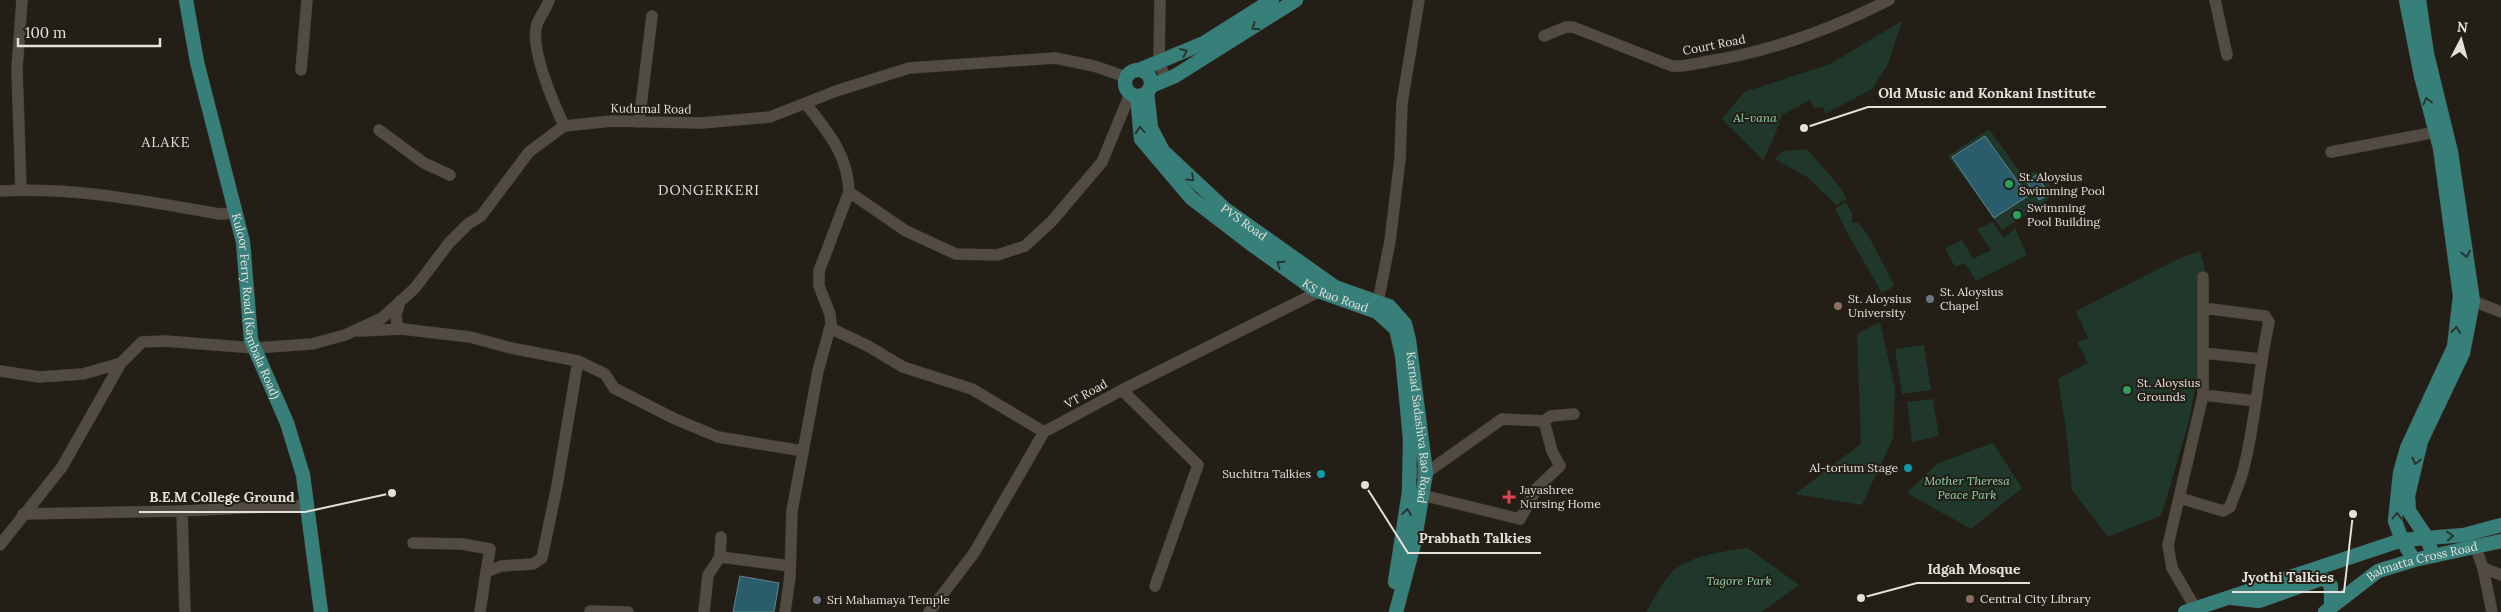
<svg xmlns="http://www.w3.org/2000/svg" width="2501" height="612" viewBox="0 0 2501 612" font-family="Lora,serif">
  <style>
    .green { fill: #1f382b }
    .water { fill: #2a5d6c; stroke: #62848d }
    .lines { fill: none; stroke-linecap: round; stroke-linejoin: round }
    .minor-casing { stroke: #3c3832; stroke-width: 12 }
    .major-casing { stroke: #3c3832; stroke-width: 15 }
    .minor { stroke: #514b42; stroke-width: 11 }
    .major { stroke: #37807a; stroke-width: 14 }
    .oneway { stroke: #28362f }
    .leisure-dot { fill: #2e9e5b; stroke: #231e16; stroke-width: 2 }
    .worship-dot { fill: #6b7280; stroke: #231e16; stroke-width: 2 }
    .education-dot { fill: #8d6e63; stroke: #231e16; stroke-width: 2 }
    .culture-dot { fill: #0f9aa8; stroke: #231e16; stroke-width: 2 }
    .health-dot { fill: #e0444e; stroke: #231e16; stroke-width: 2 }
    .labels { text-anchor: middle; stroke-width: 4; stroke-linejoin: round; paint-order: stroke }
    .street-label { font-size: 12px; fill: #e4e0da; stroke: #231e16 }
    .park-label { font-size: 12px; font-style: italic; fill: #91d6b0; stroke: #231e16 }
    .poi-label { font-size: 12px; fill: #e4e0da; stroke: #231e16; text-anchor: start }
    .neighbourhood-label { font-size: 14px; letter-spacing: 1px; fill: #e4e0da; stroke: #231e16 }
    .leader { fill: none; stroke: #e4e0da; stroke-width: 2 }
    .callout-dot { fill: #e4e0da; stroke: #231e16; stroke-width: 2 }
    .callout-label { font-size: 14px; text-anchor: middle; font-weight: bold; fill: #e4e0da; stroke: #231e16; stroke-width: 4; stroke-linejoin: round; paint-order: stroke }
  </style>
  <rect width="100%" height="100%" fill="#231e16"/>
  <path class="green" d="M1902 21 1888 64 1872 89 1825 114 1823 107 1814 108 1810 100 1782 115 1775 135 1763 160 1722 119 1744 92 1830 64Z
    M1989 129 2023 176C2042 166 2044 178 2055 192L2038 208 2002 230 1948 156Z
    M1807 149 1840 187 1847 199 1836 205 1807 177 1775 159 1783 151Z
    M1846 202 1853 215 1851 222 1859 223 1869 237 1895 286 1882 293 1848 234 1835 208Z
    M1992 222 2004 238 2015 228 2027 255 1976 281 1965 263 1955 267 1945 248 1962 240 1973 259 1991 250 1977 229Z
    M2200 251 2210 287 2204 303 2202 353 2188 425 2164 507 2160 516 2108 537 2072 490 2066 429 2058 379 2088 363 2077 342 2088 338 2076 311 2176 260Z
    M1880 322 1895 389 1893 438 1862 505 1795 494 1861 444 1857 334Z
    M1924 345 1931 390 1902 394 1895 349Z
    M1933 399 1939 436 1912 442 1907 402Z
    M1993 443 2022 488 1971 529 1907 493 1938 463Z
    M1748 548 1799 585 1762 612H1646C1653 601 1665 577 1674 570 1693 555 1725 551 1748 548Z"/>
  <path class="water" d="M1985 136 2028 196 1994 218 1952 157Z
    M2036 175 2049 194 2039 200 2027 182Z
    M740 576 779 583 774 612H733Z"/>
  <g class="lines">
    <g class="minor-casing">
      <path id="minor" d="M549 0C546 10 540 16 537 24 529 48 554 104 564 126
        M1160 0 1159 62 1166 80
        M2215 0 2227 55
        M1544 36 1566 27H1573L1672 66C1685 67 1698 63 1710 61 1771 51 1834 28 1889 0
        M301 70 307 0
        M806 104C828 132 848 155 849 192L906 231 956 254 997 255 1025 246 1052 221 1102 162 1130 94
        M639 122 652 16
        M379 130 424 163 450 175
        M2331 152 2436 132
        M21 190 17 69 22 0
        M0 191C78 187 143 201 220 214L237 213
        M400 301 396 315 397 325 402 329
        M2473 301 2501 312
        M1378 302 1390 241 1400 159 1402 103 1419 0
        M830 328 868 346 903 367 972 389 1044 432
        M359 331 402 329 470 337 511 348 578 361 605 374 614 388 673 418 718 437 803 451
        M2203 353 2261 359
        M0 371 39 377 83 374 121 363 142 342 165 341 254 348 312 344 345 335 382 318 415 288 449 243 468 224 481 216 529 152 564 126 612 121 702 123 770 117 836 91 909 68 1055 58 1094 66 1126 77
        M1122 390 1198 465 1155 586
        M2203 395 2256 401
        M1409 473H1426L1502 419 1544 421 1551 416 1574 414
        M1422 495 1520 519 1537 488 1560 466 1552 451 1544 421
        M2180 498 2223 511 2230 507C2234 495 2240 483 2243 471 2256 422 2258 371 2269 322L2265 316 2203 308
        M182 511 185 612
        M23 514 182 511 308 505
        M413 543 462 544 490 549 486 572
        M0 545 62 467 121 363
        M2476 548 2483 568 2492 612
        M720 557 790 566
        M2483 568 2501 575
        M2196 609 2172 568 2168 545 2203 395V277
        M590 611 628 612
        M480 612 486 572 501 566 533 564 542 558 557 486 578 361
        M704 612 708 575 720 557 721 537
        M785 612 790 576 792 511 818 371 831 324 830 314 819 286V271L849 192
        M929 612 974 553 1044 432 1122 390 1324 289"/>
    </g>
    <g class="major-casing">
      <g id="major">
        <path id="s1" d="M186 0 197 62 243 242 251 340 287 423 303 475 321 612"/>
        <path d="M2406 0 2421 76 2440 148 2460 296 2454 347 2407 448 2400 473 2395 521 2402 540 2414 560"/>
        <path d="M2419 0 2427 54 2451 152 2473 301 2463 353 2421 441 2408 496 2409 511 2427 538 2433 556"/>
        <path d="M1139 70 1204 43 1272 0"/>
        <circle cx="1138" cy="83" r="13"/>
        <path d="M1151 86 1175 76 1296 0"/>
        <path id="s2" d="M1147 92 1151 128 1163 151 1225 209 1335 287 1389 306 1405 324 1409 340 1426 473 1414 544 1396 612"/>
        <path id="s3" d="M1137 96 1141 139 1191 198 1251 244 1315 290 1377 312 1396 329 1402 355 1410 439 1409 492 1395 582"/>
        <path d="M2232 598 2259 601 2321 579 2326 580 2331 586V607"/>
        <path d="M2185 612 2402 540 2464 535 2501 525"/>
        <path id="s4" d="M2325 612 2378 571 2414 560 2501 541"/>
      </g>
    </g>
    <use href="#minor" class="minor"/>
    <use href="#major" class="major"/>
  </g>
  <defs><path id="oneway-chevron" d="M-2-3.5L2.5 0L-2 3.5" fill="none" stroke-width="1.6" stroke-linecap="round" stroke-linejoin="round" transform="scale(1.25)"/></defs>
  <g class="oneway">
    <use href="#oneway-chevron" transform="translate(1255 27) rotate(147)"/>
    <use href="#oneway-chevron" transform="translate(1184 52) rotate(-23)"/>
    <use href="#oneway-chevron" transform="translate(2427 101) rotate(-105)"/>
    <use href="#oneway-chevron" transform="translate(1140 130) rotate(-95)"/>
    <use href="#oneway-chevron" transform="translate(1191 178) rotate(43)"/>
    <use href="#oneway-chevron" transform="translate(2466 254) rotate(79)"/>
    <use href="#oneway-chevron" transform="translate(1280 264) rotate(-145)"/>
    <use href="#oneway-chevron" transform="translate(2456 330) rotate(-83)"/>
    <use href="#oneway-chevron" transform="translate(2416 461) rotate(103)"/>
    <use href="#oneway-chevron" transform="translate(1407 512) rotate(-83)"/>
    <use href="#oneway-chevron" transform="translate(2397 516) rotate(-89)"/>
    <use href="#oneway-chevron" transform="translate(2450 536) rotate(-5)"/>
  </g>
  <g class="leisure-dot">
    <circle cx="2009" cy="184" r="5"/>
    <circle cx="2017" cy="215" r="5"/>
    <circle cx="2127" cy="390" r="5"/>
  </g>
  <g class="worship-dot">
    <circle cx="1930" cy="299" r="5"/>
    <circle cx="817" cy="600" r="5"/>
  </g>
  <g class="education-dot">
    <circle cx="1838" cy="306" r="5"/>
    <circle cx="1970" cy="599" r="5"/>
  </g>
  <g class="culture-dot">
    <circle cx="1908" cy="468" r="5"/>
    <circle cx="1321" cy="474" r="5"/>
  </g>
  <path class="health-dot" d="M1506.5 489.5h5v5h5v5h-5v5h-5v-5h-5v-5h5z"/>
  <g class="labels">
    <g class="street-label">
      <text transform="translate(1714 45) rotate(-11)" y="4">Court Road</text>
      <text transform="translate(651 109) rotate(1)" y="4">Kudumal Road</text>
      <text dy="4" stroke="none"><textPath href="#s2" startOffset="170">PVS Road</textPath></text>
      <text dy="4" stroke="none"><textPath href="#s3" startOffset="296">KS Rao Road</textPath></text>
      <text dy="4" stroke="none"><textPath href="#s1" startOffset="315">Kuloor Ferry Road (Kambala Road)</textPath></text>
      <text transform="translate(1086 394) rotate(-29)" y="4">VT Road</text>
      <text dy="4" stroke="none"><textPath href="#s2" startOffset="468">Karnad Sadashiva Rao Road</textPath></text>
      <text dy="4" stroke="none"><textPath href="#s4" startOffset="112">Balmatta Cross Road</textPath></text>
    </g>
    <g class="park-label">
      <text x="1755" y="122">Al-vana</text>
      <text x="1967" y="485">Mother Theresa<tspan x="1967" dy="14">Peace Park</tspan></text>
      <text x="1739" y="585">Tagore Park</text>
    </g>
    <g class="poi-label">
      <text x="2019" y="181">St. Aloysius<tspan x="2019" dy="14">Swimming Pool</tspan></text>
      <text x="2027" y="212">Swimming<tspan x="2027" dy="14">Pool Building</tspan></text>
      <text x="1940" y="296">St. Aloysius<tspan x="1940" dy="14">Chapel</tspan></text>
      <text x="1848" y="303">St. Aloysius<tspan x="1848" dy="14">University</tspan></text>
      <text x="2137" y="387">St. Aloysius<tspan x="2137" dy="14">Grounds</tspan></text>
      <text x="1898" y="472" text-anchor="end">Al-torium Stage</text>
      <text x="1311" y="478" text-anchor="end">Suchitra Talkies</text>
      <text x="1520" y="494">Jayashree<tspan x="1520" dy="14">Nursing Home</tspan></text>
      <text x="1980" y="603">Central City Library</text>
      <text x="827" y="604">Sri Mahamaya Temple</text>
    </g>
    <g class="neighbourhood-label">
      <text x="166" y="147">ALAKE</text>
      <text x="709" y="195">DONGERKERI</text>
    </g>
  </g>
  <path class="leader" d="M1804 128L1868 107H2106M392 493L305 512H139M1365 485L1408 553H1541M1861 598L1917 583H2030M2353 514L2344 592H2232"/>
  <g class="callout-dot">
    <circle cx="1804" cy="128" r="5"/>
    <circle cx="392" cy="493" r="5"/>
    <circle cx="1365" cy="485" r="5"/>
    <circle cx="1861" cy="598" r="5"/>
    <circle cx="2353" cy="514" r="5"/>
  </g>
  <g class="callout-label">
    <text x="1987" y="98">Old Music and Konkani Institute</text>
    <text x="222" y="502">B.E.M College Ground</text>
    <text x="1475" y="543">Prabhath Talkies</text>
    <text x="1974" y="574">Idgah Mosque</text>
    <text x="2288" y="582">Jyothi Talkies</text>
  </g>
  <g transform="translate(2461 40) rotate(6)" stroke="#231e16" stroke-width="4" paint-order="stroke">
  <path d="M0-4L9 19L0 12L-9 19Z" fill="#e4e0da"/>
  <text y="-8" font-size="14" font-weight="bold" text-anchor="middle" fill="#e4e0da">N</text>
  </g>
  <path d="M18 38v8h142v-8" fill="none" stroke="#e4e0da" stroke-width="2.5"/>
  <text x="25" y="38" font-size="15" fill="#e4e0da" stroke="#231e16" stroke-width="4" paint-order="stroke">100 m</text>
</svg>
